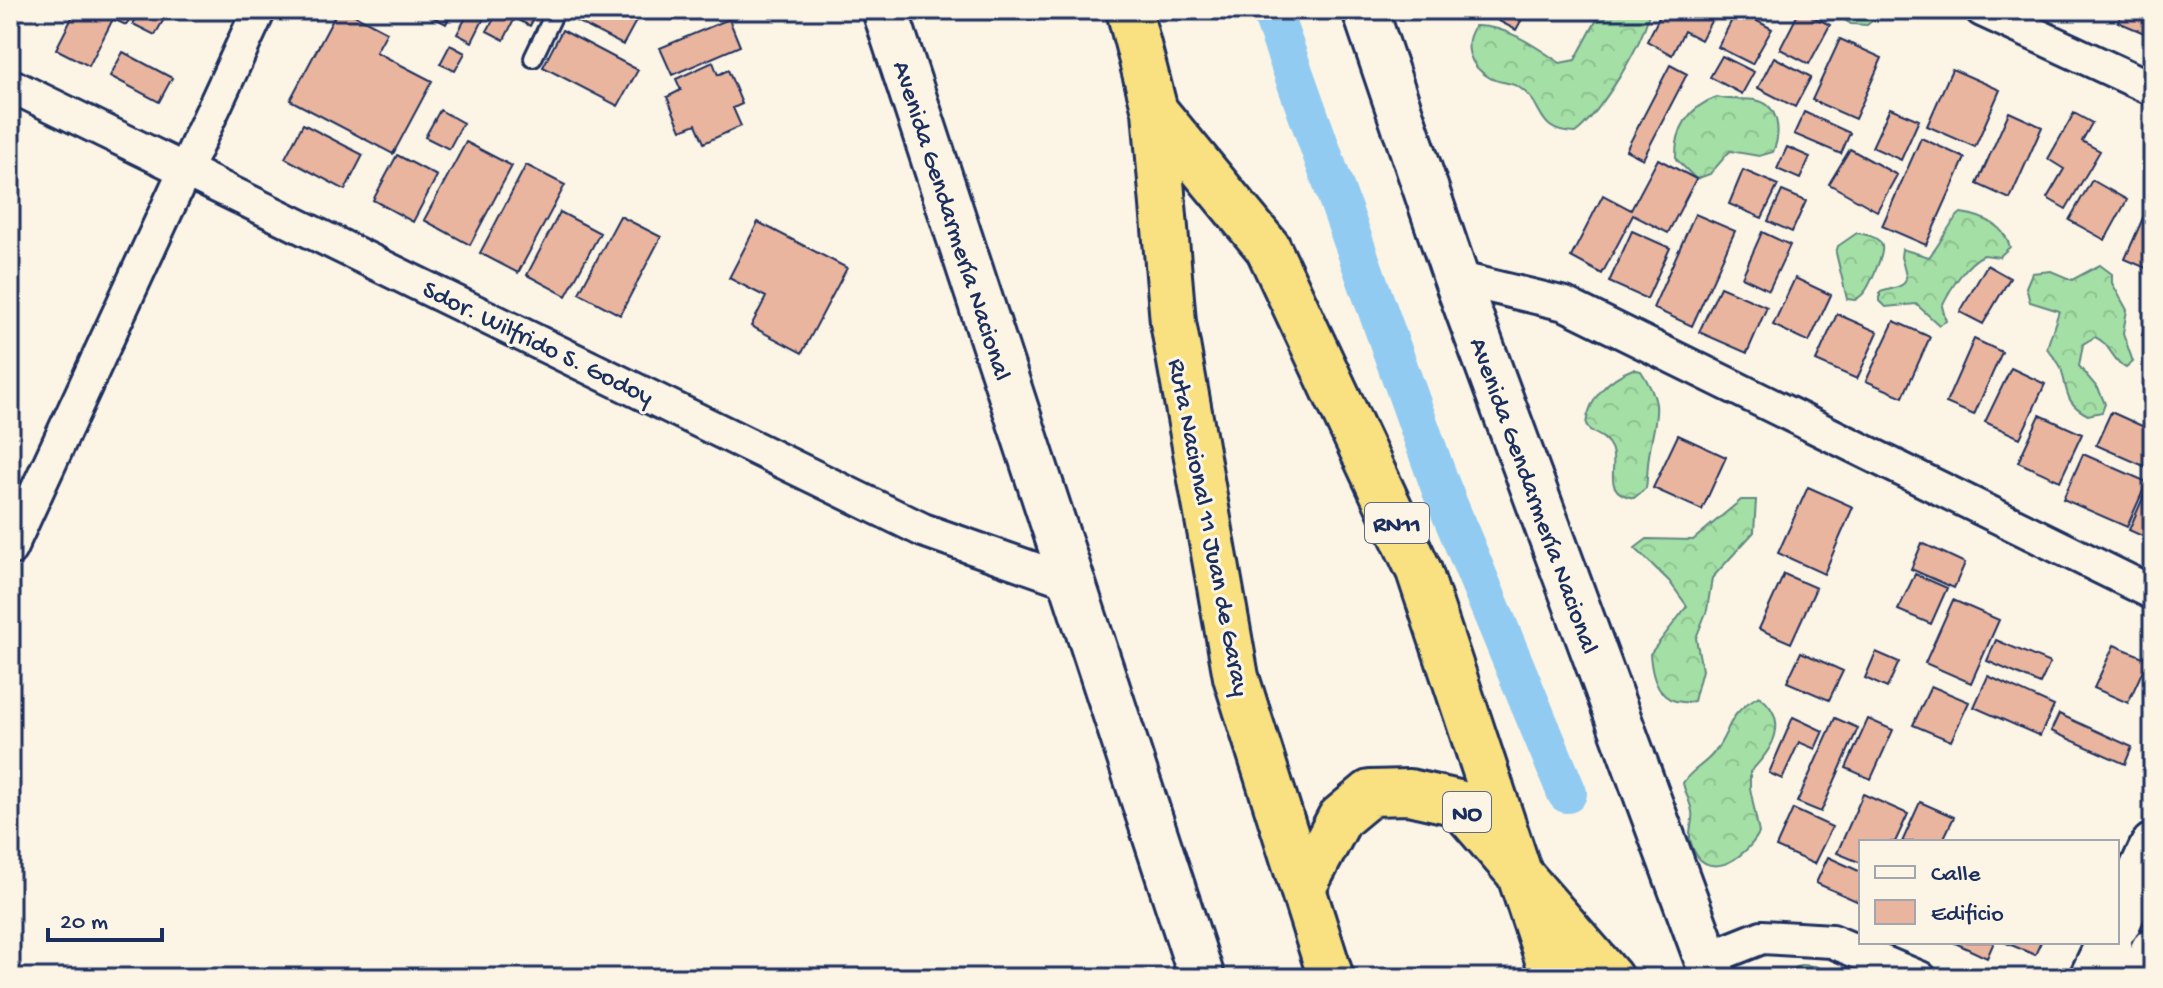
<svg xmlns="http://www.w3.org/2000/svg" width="2163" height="988" viewBox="0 0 2163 988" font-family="'Gochi Hand',sans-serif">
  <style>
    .forest { fill: url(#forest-crowns); stroke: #608782; stroke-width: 2 }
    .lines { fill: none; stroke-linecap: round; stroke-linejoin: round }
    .canal { stroke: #92cbf1; stroke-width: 40 }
    .building { fill: #eab59e; stroke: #1b2f5e; stroke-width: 2 }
    .service-casing { stroke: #1b2f5e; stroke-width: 22 }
    .minor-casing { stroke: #1b2f5e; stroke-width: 38 }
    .secondary-casing { stroke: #1b2f5e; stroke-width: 50 }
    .trunk-casing { stroke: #1b2f5e; stroke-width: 50 }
    .service { stroke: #fcf5e5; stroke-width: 16 }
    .minor { stroke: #fcf5e5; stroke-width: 32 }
    .secondary { stroke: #fcf5e5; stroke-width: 44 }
    .trunk { stroke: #f9e181; stroke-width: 44 }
    .labels { text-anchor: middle; stroke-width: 6; stroke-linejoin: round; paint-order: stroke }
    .shield { fill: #fcf5e5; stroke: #5e6a86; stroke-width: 2 }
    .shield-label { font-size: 24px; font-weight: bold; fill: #1b2f5e }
    .street-label { font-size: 26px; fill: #1b2f5e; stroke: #fcf5e5 }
  </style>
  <defs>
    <pattern id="forest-crowns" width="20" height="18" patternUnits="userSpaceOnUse" patternTransform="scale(2)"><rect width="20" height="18" fill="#a4dfa5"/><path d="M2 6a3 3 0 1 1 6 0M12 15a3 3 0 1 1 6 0" fill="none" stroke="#8dc090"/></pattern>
  </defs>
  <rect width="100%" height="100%" fill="#fcf5e5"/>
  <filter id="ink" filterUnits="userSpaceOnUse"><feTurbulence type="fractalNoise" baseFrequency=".0125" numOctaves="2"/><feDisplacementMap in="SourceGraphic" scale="16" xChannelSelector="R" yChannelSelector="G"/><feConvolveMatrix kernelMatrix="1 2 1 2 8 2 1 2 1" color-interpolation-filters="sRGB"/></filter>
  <g filter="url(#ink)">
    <path class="forest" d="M1602 10H1649C1648 38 1597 118 1575 133 1535 132 1546 106 1520 88 1512 82 1499 83 1490 78 1469 66 1462 45 1475 26 1506 25 1535 46 1560 63L1575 60Z
      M1829 10H1885L1867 25 1851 24Z
      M1717 97C1731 101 1743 98 1755 100 1780 104 1781 134 1773 152L1759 156 1730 151 1710 174 1696 179 1676 159C1675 130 1688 107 1717 97Z
      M1961 213C1982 216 2004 225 2010 247L1999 257 1984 255C1967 262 1950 289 1942 306L1946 321 1939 325 1916 304 1886 307 1880 301V292C1910 284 1909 285 1901 257L1902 249 1929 257C1940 245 1952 218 1961 213Z
      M1857 233C1891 238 1884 250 1874 274 1869 285 1866 294 1855 300L1847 299 1836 253 1838 246Z
      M2100 265 2112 274V283L2127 310 2123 333 2133 362 2126 368C2112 361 2111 344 2095 337L2083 344 2079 366 2099 390 2105 404 2102 412 2088 415C2064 403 2068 391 2061 368 2059 361 2051 355 2047 348L2059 311 2030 302 2026 287 2032 273 2051 271 2072 280Z
      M1633 369 1641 371C1664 407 1656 411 1650 450 1647 463 1648 475 1646 488L1634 498C1588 490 1639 449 1590 431L1586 424C1589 398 1609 378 1633 369Z
      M1741 500H1756L1754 532 1712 578 1707 610 1696 638 1702 670 1694 701C1661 708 1652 682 1650 654L1687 606 1669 581 1635 548 1647 539 1693 540Z
      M1759 696C1791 721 1773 749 1750 772V788L1759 833C1745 859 1704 886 1691 843 1687 832 1694 822 1692 812 1691 803 1685 793 1683 783 1691 770 1701 767 1711 756 1733 732 1723 716 1759 696Z
      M1800 965 1815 966 1841 978H1781Z"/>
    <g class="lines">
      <path class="canal" d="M1271 10 1441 488 1567 793"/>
    </g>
    <path class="building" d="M76 10H135L126 25 113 19 89 66 56 49Z
      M141 10H169L155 35 133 24Z
      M189 10H206L202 17Z
      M338 10H345L387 32 376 52 432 81 393 154 290 100Z
      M420 10H453L446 24Z
      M470 10 486 14 472 42 457 34Z
      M499 10H538L530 26 515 18 504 40 487 31Z
      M574 10H616L636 21 623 45 570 18Z
      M680 10H716L685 21Z
      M1478 10H1527L1516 30Z
      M1663 10H1717L1701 40 1684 31 1672 55 1647 41Z
      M1737 10 1772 29 1752 64 1718 47Z
      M1800 10 1830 25 1809 64 1780 49Z
      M2123 10H2153L2149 35 2118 22Z
      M729 19 740 46 672 75 660 48Z
      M562 30 638 70 618 106 543 67Z
      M1840 39 1882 58 1855 119 1812 100Z
      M450 45 465 53 455 71 440 64Z
      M123 52 172 78 159 102 110 76Z
      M1722 56 1754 72 1742 94 1710 77Z
      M1774 57 1811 77 1795 107 1758 88Z
      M713 62 718 75 728 70 742 104 733 108 741 126 704 143 696 124 681 130 667 97 681 90 676 79Z
      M1670 65 1687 74 1643 159 1626 150Z
      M1952 69 2000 90 1975 147 1927 126Z
      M1890 108 1919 120 1901 160 1872 147Z
      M440 110 463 123 449 149 425 137Z
      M1804 112 1850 133 1841 154 1794 134Z
      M2009 112 2042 127 2010 199 1977 184Z
      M2074 113 2092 123 2082 141 2100 151 2066 209 2047 198 2064 169 2048 159Z
      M303 124 363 155 345 190 285 158Z
      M1921 138 1965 158 1926 245 1882 226Z
      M466 142 512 166 470 245 424 220Z
      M1787 147 1810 157 1800 179 1777 169Z
      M1850 149 1897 175 1877 211 1829 184Z
      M397 155 437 176 413 222 373 200Z
      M1658 159 1696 179 1668 233 1633 215 1602 274 1571 257 1603 195 1631 210Z
      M526 165 565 185 518 273 480 253Z
      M1743 170 1778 185 1762 218 1729 204Z
      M2092 180 2127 200 2105 240 2069 220Z
      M1782 191 1806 201 1792 232 1768 221Z
      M2153 195V271L2125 259Z
      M560 212 600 233 566 296 527 275Z
      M1695 214 1735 231 1692 326 1653 308Z
      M620 216 661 237 620 315 579 293Z
      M758 222 847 268 802 353 751 326 766 297 729 278Z
      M1632 231 1670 248 1647 299 1609 282Z
      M1762 232 1790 245 1769 290 1742 277Z
      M1987 265 2010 278 1983 324 1960 312Z
      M1795 278 1831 295 1809 342 1773 325Z
      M1720 287 1767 307 1747 353 1699 332Z
      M2153 310V340L2142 335Z
      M1837 314 1878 332 1857 379 1816 361Z
      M1894 321 1930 337 1903 397 1866 381Z
      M1974 339 2002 352 1974 415 1946 403Z
      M2011 368 2045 384 2020 438 1985 422Z
      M2111 412 2153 431V470L2096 445Z
      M2040 415 2082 434 2060 481 2018 462Z
      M1678 435 1726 457 1702 510 1653 488Z
      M2083 454 2147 482 2127 527 2063 499Z
      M2149 484 2153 486 2151 540 2129 530Z
      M1808 487 1853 507 1824 574 1778 553Z
      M1922 543 1965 563 1954 588 1911 569Z
      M1784 574 1816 588 1791 643 1759 629Z
      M1915 574 1947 588 1931 624 1898 610Z
      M1953 600 1999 620 1971 683 1925 663Z
      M1996 640 2050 663 2040 684 1987 661Z
      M2114 645 2148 659 2128 703 2094 688Z
      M1801 652 1843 671 1829 700 1787 682Z
      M1876 652 1899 662 1887 688 1865 678Z
      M1988 676 2054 706 2040 736 1974 707Z
      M1931 686 1969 702 1951 741 1913 725Z
      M2059 714 2132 747 2125 764 2051 731Z
      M1793 717 1823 731 1815 749 1799 742 1782 779 1769 773Z
      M1835 718 1858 728 1821 812 1797 802Z
      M1868 719 1893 730 1871 779 1846 768Z
      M1863 794 1908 814 1895 842H1861V863L1837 853Z
      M1920 802 1954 817 1942 842H1902Z
      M1793 809 1832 827 1814 864 1776 847Z
      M1828 857 1861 872V903L1816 883Z
      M1953 942H1994L1987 958Z
      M2004 942H2041L2035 955Z"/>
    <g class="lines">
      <g class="service-casing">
        <path id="service" d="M533 58 556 10"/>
      </g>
      <g class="minor-casing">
        <path id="minor" d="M1982 10 2153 89
          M10 85 923 530 1074 583
          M1456 278 1565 304 2153 593
          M10 549 259 10
          M1707 959 1762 937 1832 941 1920 978"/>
      </g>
      <g class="secondary-casing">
        <path id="secondary" d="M885 10 1202 978
          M1365 10 1456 278 1714 978
          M2117 924 2153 846
          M2092 978 2109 942
          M2140 978 2153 951"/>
      </g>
      <g class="trunk-casing">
        <path id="trunk" d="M1129 10 1155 111 1173 322 1236 677 1331 978
          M1155 111 1268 248 1419 571 1554 978
          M1303 888 1340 818 1370 793 1409 792 1458 803 1610 978"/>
      </g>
      <use href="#service" class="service"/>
      <use href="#minor" class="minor"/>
      <use href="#secondary" class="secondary"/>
      <use href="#trunk" class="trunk"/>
    </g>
  </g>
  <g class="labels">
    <g class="shield">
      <rect x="1365" y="503" width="64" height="40" rx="6"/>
      <rect x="1443" y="792" width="48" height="40" rx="6"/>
    </g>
    <g class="shield-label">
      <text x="1397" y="531">RN11</text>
      <text x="1467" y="820">NO</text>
    </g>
    <g class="street-label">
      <text transform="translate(954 220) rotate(72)" y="9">Avenida Gendarmería Nacional</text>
      <text transform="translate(539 341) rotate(26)" y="9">Sdor. Wilfrido S. Godoy</text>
      <text transform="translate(1536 495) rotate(70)" y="9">Avenida Gendarmería Nacional</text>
      <text transform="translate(1211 527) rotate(79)" y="9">Ruta Nacional 11 Juan de Garay</text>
    </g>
  </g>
  <rect width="2163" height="988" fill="none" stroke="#fcf5e5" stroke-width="40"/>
  <rect x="20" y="20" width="2123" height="948" fill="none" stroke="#1b2f5e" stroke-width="3" filter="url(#ink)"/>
  <rect x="1859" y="840" width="260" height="104" fill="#fcf5e5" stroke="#a2a6af" stroke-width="2"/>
  <rect x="1875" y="866" width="40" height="12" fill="#fcf5e5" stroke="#a2a6af" stroke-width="2"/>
  <text x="1931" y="880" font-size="24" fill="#1b2f5e">Calle</text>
  <rect x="1875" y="900" width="40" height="24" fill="#eab59e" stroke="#a2a6af" stroke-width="2"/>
  <text x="1931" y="920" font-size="24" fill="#1b2f5e">Edificio</text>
  <path d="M48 928v12h114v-12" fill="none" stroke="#1b2f5e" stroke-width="4"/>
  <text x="60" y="928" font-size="24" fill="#1b2f5e" stroke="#fcf5e5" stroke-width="6" paint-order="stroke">20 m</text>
</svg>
